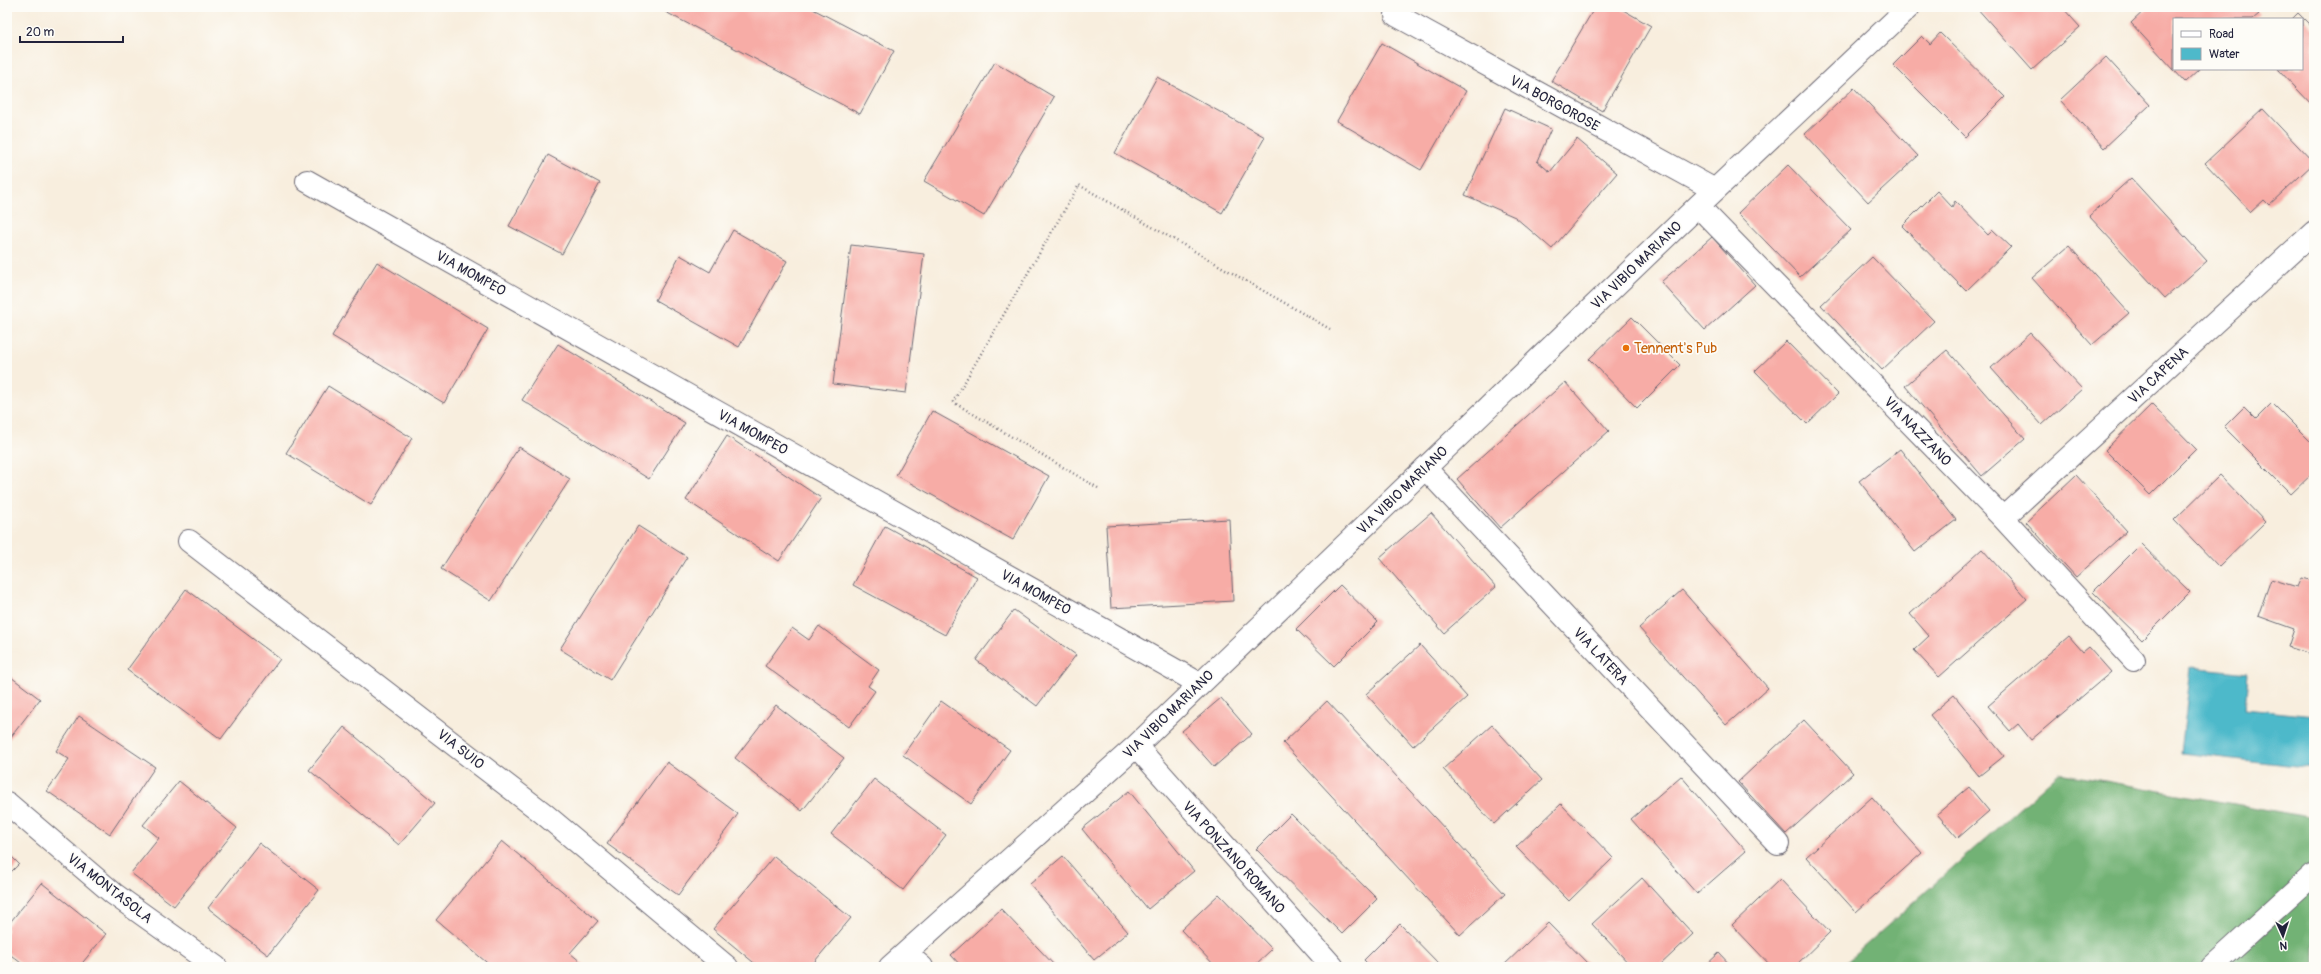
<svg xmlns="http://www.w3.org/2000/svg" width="2321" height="974" viewBox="0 0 2321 974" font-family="Pangolin,sans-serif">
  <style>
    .forest { fill: #72b274; stroke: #4a6a58 }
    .water { fill: #4eb9ca; stroke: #386e82 }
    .building { fill: #f7aca6 }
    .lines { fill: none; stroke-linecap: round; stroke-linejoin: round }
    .minor-casing { stroke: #6d6974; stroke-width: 24 }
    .path { stroke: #6d6974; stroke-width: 2.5; stroke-dasharray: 1 3; stroke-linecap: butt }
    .minor { stroke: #fff; stroke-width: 22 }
    .food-dot { fill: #e8710a; stroke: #fdfcf7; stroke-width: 1.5 }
    .labels { text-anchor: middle; stroke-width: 3.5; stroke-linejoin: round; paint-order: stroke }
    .street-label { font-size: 14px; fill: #22223b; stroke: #fdfcf7 }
    .food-label { font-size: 14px; fill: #c56008; stroke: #fdfcf7; text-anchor: start }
  </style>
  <rect width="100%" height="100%" fill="#fdfcf7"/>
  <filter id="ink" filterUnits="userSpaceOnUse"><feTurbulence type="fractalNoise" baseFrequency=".025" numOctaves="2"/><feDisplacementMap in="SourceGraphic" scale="8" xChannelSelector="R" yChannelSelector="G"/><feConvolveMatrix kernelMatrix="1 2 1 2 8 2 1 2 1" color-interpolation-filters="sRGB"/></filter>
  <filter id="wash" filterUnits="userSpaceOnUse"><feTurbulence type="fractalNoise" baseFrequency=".012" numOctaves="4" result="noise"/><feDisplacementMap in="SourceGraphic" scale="16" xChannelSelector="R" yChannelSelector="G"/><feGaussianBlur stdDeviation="0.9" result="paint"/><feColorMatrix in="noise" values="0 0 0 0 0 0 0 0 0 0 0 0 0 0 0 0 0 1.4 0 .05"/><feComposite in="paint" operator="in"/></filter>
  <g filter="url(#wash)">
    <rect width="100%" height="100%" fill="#f8eede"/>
    <path class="forest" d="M2059 773 2314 818V967H1841Z"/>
    <path class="water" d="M2191 667 2248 673 2245 709 2314 716V768L2181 753Z"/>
    <g id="blocks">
      <path class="building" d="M656 7H809L894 51 860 114Z
        M1595 7H1618L1651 26 1602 111 1551 81Z
        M1976 7H2062L2080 27 2032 70Z
        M2148 7H2252L2259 14 2253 19H2174V69H2199L2185 82 2131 23Z
        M2298 13 2314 29V107L2278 69H2302V19H2292Z
        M1940 33 2005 97 1965 137 1893 65 1922 36 1930 44Z
        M1382 43 1466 91 1421 170 1337 121Z
        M2106 57 2150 105 2104 148 2060 100Z
        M995 62 1054 97 984 216 924 181Z
        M1157 77 1265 137 1222 213 1115 153Z
        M1854 88 1918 156 1868 202 1805 134Z
        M1505 108 1551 129 1537 161 1550 172 1577 139 1617 173 1552 249 1515 217 1465 195Z
        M2263 109 2314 163 2269 205 2264 200 2251 212 2205 163Z
        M548 155 600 183 562 254 509 226Z
        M1788 165 1851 230 1800 277 1738 213Z
        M2131 178 2207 261 2165 298 2089 216Z
        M1937 191 1952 207 1955 201 1988 235 1993 230 2011 247 1966 291 1902 226Z
        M733 230 787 261 739 347 655 300 680 255 710 272Z
        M1712 237 1755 285 1705 330 1661 282Z
        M851 245 924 254 906 393 833 384Z
        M2069 246 2129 313 2092 345 2032 278Z
        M1872 257 1934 321 1882 370 1821 305Z
        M377 262 488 329 444 403 332 336Z
        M1632 317 1680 365 1637 408 1589 359Z
        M2030 333 2082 389 2042 425 1991 368Z
        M1786 341 1838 394 1807 424 1755 371Z
        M558 344 685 423 649 479 522 400Z
        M1947 350 2025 439 1982 476 1905 386Z
        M1565 382 1609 431 1500 528 1457 479Z
        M328 386 412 438 371 505 286 453Z
        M2272 403 2314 445V472L2291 494 2224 427 2244 407 2256 419Z
        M2152 404 2196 449 2150 495 2105 450Z
        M932 411 1049 476 1013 540 896 475Z
        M727 436 821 498 779 561 686 500Z
        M519 447 570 479 491 601 441 569Z
        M1900 449 1956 520 1915 552 1859 481Z
        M2076 475 2127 531 2076 577 2026 522Z
        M2220 475 2265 522 2219 567 2174 520Z
        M1431 513 1496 587 1444 633 1379 558Z
        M1229 519 1233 601 1111 608 1106 526Z
        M638 526 687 557 610 680 560 649Z
        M885 526 977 577 945 635 853 585Z
        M2141 544 2190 592 2142 640 2093 592Z
        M1982 549 2027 599 1939 677 1914 650 1929 636 1910 614Z
        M2301 578 2314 581V655L2288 647 2294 629 2258 616 2271 579 2297 587Z
        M1340 585 1378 622 1334 666 1296 629Z
        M186 589 280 659 221 739 127 670Z
        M1682 590 1768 688 1726 725 1639 628Z
        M1014 610 1076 655 1037 706 976 660Z
        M819 626 879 670 868 686 875 691 849 727 765 666 792 628 809 640Z
        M2069 636 2083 652 2089 647 2111 672 2031 740 2018 724 2010 731 1988 706Z
        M1420 645 1467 697 1413 746 1366 694Z
        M7 674 40 699 7 742Z
        M1954 695 2004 756 1979 776 1930 715Z
        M1221 698 1252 734 1214 767 1182 731Z
        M941 701 1010 750 971 804 903 755Z
        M1327 701 1505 894 1460 935 1283 743Z
        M776 705 844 758 802 811 735 758Z
        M79 716 155 767 110 834 47 791 69 759 56 751Z
        M1804 720 1853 773 1786 834 1738 782Z
        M1492 725 1542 780 1494 824 1443 769Z
        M344 727 435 803 399 845 309 770Z
        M667 762 738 814 678 895 607 844Z
        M1681 776 1746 851 1697 894 1631 819Z
        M874 779 946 835 903 890 831 834Z
        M179 781 237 828 174 906 131 873 159 838 143 825Z
        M1969 787 1989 811 1958 838 1937 814Z
        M1129 791 1194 871 1148 909 1082 829Z
        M1872 797 1922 853 1856 912 1806 857Z
        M1561 804 1613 858 1569 901 1516 847Z
        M1291 814 1377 899 1342 934 1256 849Z
        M502 841 598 921 570 953 587 967H492L436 920Z
        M259 843 319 890 268 955 208 908Z
        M7 852 19 864 7 876Z
        M774 856 851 918 810 967H759L713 929Z
        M1063 856 1128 932 1094 960 1030 884Z
        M1642 878 1693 934 1658 967H1632L1592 924Z
        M1780 879 1830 932 1794 967H1772L1732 925Z
        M42 883 106 934 79 967H26L7 952V926Z
        M1219 894 1272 949 1253 967H1216L1181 930Z
        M1001 909 1056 967H962L951 955Z
        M1548 923 1591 967H1502Z
        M1400 924 1442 967H1371L1364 960Z
        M1719 953 1732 967H1704Z"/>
    </g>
  </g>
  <g filter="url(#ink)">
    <use href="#blocks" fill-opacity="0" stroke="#6d6974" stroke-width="1"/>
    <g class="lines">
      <g class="minor-casing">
        <path id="minor" d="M1401 7 1396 15 1715 190
          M307 181 1200 684
          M1698 206 2003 518 2134 660
          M1425 468 1778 844
          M2003 518 2314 232
          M189 541 543 813 727 967
          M1136 746 1333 967
          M7 803 114 894 216 967
          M907 954 922 967
          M890 967 1136 746 1698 206 1909 7
          M2212 967 2314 874"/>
      </g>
      <path class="path" d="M1098 488 953 402 1079 185 1330 329"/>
      <use href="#minor" class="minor"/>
    </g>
  </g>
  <circle class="food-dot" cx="1626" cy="348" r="4"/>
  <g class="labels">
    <g class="street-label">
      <text transform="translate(1555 103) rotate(29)" y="5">VIA BORGOROSE</text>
      <text transform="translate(1636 265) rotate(-44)" y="5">VIA VIBIO MARIANO</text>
      <text transform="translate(471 273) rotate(29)" y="5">VIA MOMPEO</text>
      <text transform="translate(2158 375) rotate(-43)" y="5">VIA CAPENA</text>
      <text transform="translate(1918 431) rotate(46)" y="5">VIA NAZZANO</text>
      <text transform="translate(753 432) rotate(29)" y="5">VIA MOMPEO</text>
      <text transform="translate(1402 490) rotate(-44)" y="5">VIA VIBIO MARIANO</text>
      <text transform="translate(1036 592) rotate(29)" y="5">VIA MOMPEO</text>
      <text transform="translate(1601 656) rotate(47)" y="5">VIA LATERA</text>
      <text transform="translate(1168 714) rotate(-44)" y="5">VIA VIBIO MARIANO</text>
      <text transform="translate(461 749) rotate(38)" y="5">VIA SUIO</text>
      <text transform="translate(1234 857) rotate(48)" y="5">VIA PONZANO ROMANO</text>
      <text transform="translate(110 888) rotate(38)" y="5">VIA MONTASOLA</text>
    </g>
    <g class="food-label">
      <text x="1634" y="353">Tennent's Pub</text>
    </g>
  </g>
  <rect width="2321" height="974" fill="none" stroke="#fdfcf7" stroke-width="24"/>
  <rect x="2173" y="18" width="130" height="52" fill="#fdfcf7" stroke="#a5a5ac"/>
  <rect x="2181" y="31" width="20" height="6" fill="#ffffff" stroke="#a5a5ac"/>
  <text x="2209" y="38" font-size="12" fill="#22223b">Road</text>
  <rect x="2181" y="48" width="20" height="12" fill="#4eb9ca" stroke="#a5a5ac"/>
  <text x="2209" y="58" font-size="12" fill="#22223b">Water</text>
  <g transform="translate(2283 936) rotate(177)" stroke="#fdfcf7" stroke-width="3" paint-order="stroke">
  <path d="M0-3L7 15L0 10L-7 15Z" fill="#22223b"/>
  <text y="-6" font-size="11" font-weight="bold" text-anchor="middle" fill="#22223b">N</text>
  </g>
  <path d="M20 36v6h103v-6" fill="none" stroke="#22223b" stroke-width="2"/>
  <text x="26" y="36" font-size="12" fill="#22223b" stroke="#fdfcf7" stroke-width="3" paint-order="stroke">20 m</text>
</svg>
